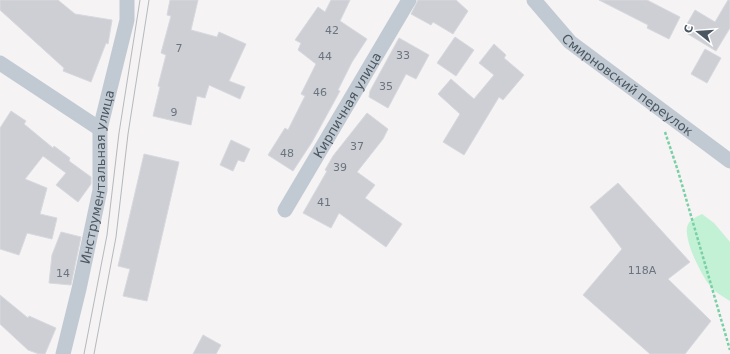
<svg xmlns="http://www.w3.org/2000/svg" width="730" height="354" viewBox="0 0 730 354" font-family="'DejaVu Sans',sans-serif">
  <style>
    .green { fill: #c3f1d5 }
    .building { fill: #cdcfd5; stroke: #d7d9de }
    .lines { fill: none; stroke-linecap: round; stroke-linejoin: round }
    .path { stroke: #7ad0a6; stroke-width: 2.5; stroke-dasharray: 3 2; stroke-linecap: butt }
    .minor { stroke: #c1cad2; stroke-width: 15 }
    .tram { stroke: #b5b8bd; stroke-width: 1 }
    .labels { text-anchor: middle; stroke-width: 3; stroke-linejoin: round; paint-order: stroke }
    .number-label { font-size: 11px; fill: #6b747e }
    .street-label { font-size: 13px; fill: #4a5661; stroke: #fff }
  </style>
  <rect width="100%" height="100%" fill="#f5f3f3"/>
  <path class="green" d="M702 214 714 223 730 242V301C724 297 714 292 710 286 701 274 685 243 687 228 688 220 696 217 702 214Z"/>
  <path class="building" d="M0 0H58L75 14 112 20 108 44 106 43 91 82 63 71 64 68 0 10Z
    M170 0H198L191 30 217 37 219 32 246 44 229 81 245 87 240 99 209 85 205 98 197 96 191 125 153 116 160 87 158 86 166 55 161 53 171 16 167 15Z
    M331 0H350L340 21 367 39 352 62 338 90 340 91 312 142 293 171 268 155 285 128 288 130 305 96 301 94 316 64 298 50 301 43 295 40 318 7 325 12Z
    M418 0H456L468 11 453 34 433 22 431 25 411 14Z
    M599 0H647L680 17 669 39 647 28 648 25Z
    M728 0H730V28L716 51 683 31 695 10 715 22Z
    M455 37 474 50 456 76 437 63Z
    M399 38 429 55 416 79 406 74 388 108 369 97 370 91Z
    M494 44 506 55 504 58 524 75 503 100 499 97 464 155 443 142 460 114 438 94 451 79 474 99 494 75 479 63Z
    M705 49 721 58 707 83 691 74Z
    M11 111 26 121 24 124 53 148 54 146 70 158 69 161 91 177V184L78 202 56 185 66 173 43 156 25 179 47 188 40 214 57 218 52 239 27 233 19 255 0 249V128Z
    M367 113 388 129 383 139 357 172 375 185 365 198 402 224 386 247 339 213 331 228 303 213 327 171 325 170 333 156Z
    M231 140 250 149 244 162 238 160 233 171 220 165Z
    M144 154 179 162 147 301 123 296 130 269 118 266Z
    M618 183 690 262 668 279 711 321 685 354H650L583 295 622 249 590 207Z
    M61 232 81 237 71 285 49 283 52 255Z
    M0 295 28 318 29 316 56 328 45 354H39L28 350 0 324Z
    M203 335 221 345 216 354H193Z"/>
  <g class="lines">
    <path class="path" d="M665 132 678 171 730 350"/>
    <g class="minor">
      <path id="s1" d="M534 0 570 42 730 161"/>
      <path d="M0 63 100 129"/>
      <path id="s2" d="M285 210 409 0"/>
      <path id="s3" d="M63 354 79 289 100 190V129L127 20V0"/>
    </g>
    <path class="tram" d="M84 354 107 235 119 133 140 0
      M94 354 116 237 128 134 149 0"/>
  </g>
  <g class="labels">
    <g class="number-label">
      <text x="332" y="34">42</text>
      <text x="179" y="52">7</text>
      <text x="403" y="59">33</text>
      <text x="325" y="60">44</text>
      <text x="386" y="90">35</text>
      <text x="320" y="96">46</text>
      <text x="174" y="116">9</text>
      <text x="357" y="150">37</text>
      <text x="287" y="157">48</text>
      <text x="340" y="171">39</text>
      <text x="324" y="206">41</text>
      <text x="642" y="274">118А</text>
      <text x="63" y="277">14</text>
    </g>
    <g class="street-label">
      <text dy="5" stroke="none"><textPath href="#s1" startOffset="127">Смирновский переулок</textPath></text>
      <text dy="5" stroke="none"><textPath href="#s2" startOffset="122">Кирпичная улица</textPath></text>
      <text dy="5" stroke="none"><textPath href="#s3" startOffset="181">Инструментальная улица</textPath></text>
    </g>
  </g>
  <g transform="translate(698 32) rotate(287)" stroke="#ffffff" stroke-width="3" paint-order="stroke">
  <path d="M0-3L7 15L0 10L-7 15Z" fill="#4a5661"/>
  <text y="-6" font-size="11" font-weight="bold" text-anchor="middle" fill="#4a5661">С</text>
  </g>
</svg>
